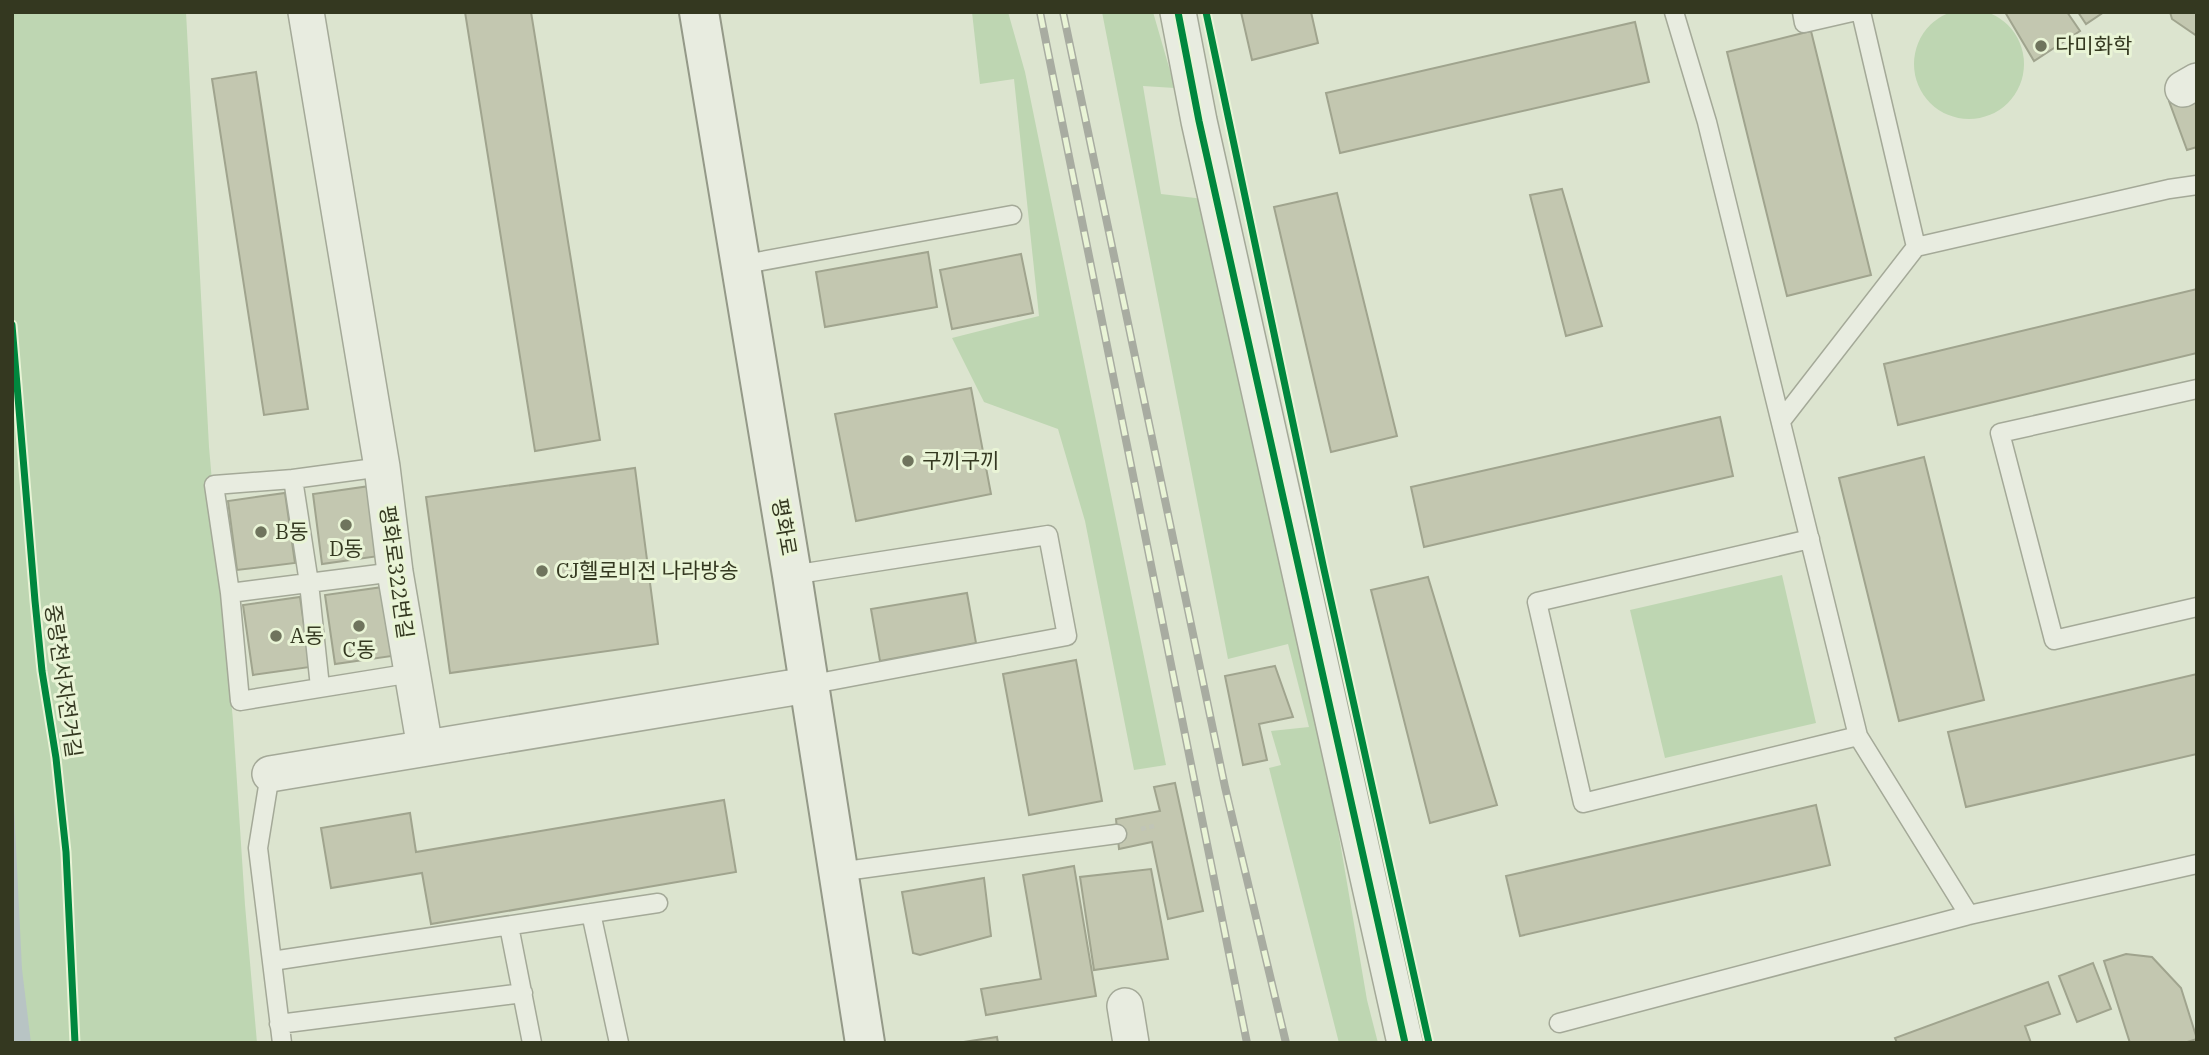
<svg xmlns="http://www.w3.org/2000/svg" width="2209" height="1055" viewBox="0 0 2209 1055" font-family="'IBM Plex Serif','Noto Sans KR',serif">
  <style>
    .green { fill: #bed6b2 }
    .water { fill: #b8c4c4 }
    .building { fill: #c3c7b0; stroke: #a0a48e; stroke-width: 2 }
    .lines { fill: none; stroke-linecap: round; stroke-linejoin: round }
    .service-casing { stroke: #a4a998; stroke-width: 21 }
    .minor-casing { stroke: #a4a998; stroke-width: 38 }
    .secondary-casing { stroke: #949988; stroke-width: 42 }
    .path { stroke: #c1c5b7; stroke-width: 4.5; stroke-dasharray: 5 3.5; stroke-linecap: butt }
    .service { stroke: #e8ece0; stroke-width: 18 }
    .minor { stroke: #e8ece0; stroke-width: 35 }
    .secondary { stroke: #e8ece0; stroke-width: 38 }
    .rail-casing { stroke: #a8aca1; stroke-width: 8 }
    .rail { stroke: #e9f4d6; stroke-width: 5; stroke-dasharray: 16; stroke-linecap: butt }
    .cycleway-casing { stroke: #e9f4d6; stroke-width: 11 }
    .cycleway { stroke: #00873e; stroke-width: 7 }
    .poi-dot { fill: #6f745d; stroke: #e9f4d6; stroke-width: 2.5 }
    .labels { text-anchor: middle; stroke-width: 6; stroke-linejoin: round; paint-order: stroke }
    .poi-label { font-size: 21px; fill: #343820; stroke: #e9f4d6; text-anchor: start }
    .street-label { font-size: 21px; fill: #343820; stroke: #e9f4d6 }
  </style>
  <rect width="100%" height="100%" fill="#dce4cf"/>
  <path class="green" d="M1914 64a55 55 0 1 1 110 0a55 55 0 1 1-110 0Z
    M12 12H186L209 447 233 721 245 905 257 1043H12Z
    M972 12H1008L1025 72 1166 765 1134 770 1085 521 1058 429 984 402 952 338 1039 316 1014 79 980 84Z
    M1102 12H1153L1175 88 1143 86 1161 194 1204 199 1326 760 1367 1000 1378 1043H1339L1269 768 1281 765 1271 731 1309 727 1288 644 1228 659Z
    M1782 575 1816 723 1665 758 1630 610Z"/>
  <path class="water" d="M12 766 22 969 31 1043H12Z"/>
  <path class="building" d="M465 12H531L600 440 535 451Z
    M1241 12H1311L1318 43 1252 60Z
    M2005 12H2067L2080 31 2034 61Z
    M2078 12H2104L2086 24Z
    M2170 12H2197V36L2172 19Z
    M1635 22 1649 82 1340 153 1326 93Z
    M1811 31 1871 275 1787 296 1727 52Z
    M256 72 308 409 264 415 212 79Z
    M2197 90V147L2187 150 2169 101Z
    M1562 189 1602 326 1566 336 1530 195Z
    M1337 193 1397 436 1331 452 1274 207Z
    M928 252 937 307 825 327 816 272Z
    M1021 254 1033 313 952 329 940 270Z
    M2197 289V353L1898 425 1884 364Z
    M971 388 991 494 856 521 835 414Z
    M1720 417 1733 476 1424 547 1411 487Z
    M1924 457 1984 700 1899 721 1839 478Z
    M635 468 658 644 450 673 426 497Z
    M370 486 379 556 322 564 313 494Z
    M285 493 295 563 237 570 228 501Z
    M1428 577 1497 805 1430 823 1371 590Z
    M383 587 392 656 335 664 325 595Z
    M967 593 976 643 880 661 871 609Z
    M300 597 310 667 253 675 243 605Z
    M1076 660 1102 801 1029 815 1003 674Z
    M1275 666 1293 717 1259 724 1267 760 1243 765 1225 676Z
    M1275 666 1293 717 1259 724 1267 760 1243 765 1225 676Z
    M2197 674V754L1966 807 1948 732Z
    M1175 783 1203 911 1168 919 1152 842 1119 849 1116 819 1160 811 1154 787Z
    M1175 783 1203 911 1168 919 1152 842 1119 849 1116 819 1160 811 1154 787Z
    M724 800 736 872 431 924 422 873 331 888 321 828 410 813 416 852Z
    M1816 805 1830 865 1520 936 1506 876Z
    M1074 866 1096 996 986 1015 981 989 1041 979 1023 875Z
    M1151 869 1168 959 1094 970 1080 877Z
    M984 878 991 936 920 955 913 953 902 892Z
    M2126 954 2152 957 2181 988 2197 1039 2184 1043H2130L2104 961Z
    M2093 963 2111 1009 2077 1022 2059 976Z
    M2048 982 2060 1014 2025 1026 2031 1043H1897L1895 1038Z
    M997 1037 998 1043H957Z"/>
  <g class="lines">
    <g class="service-casing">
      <path id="service" d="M1674 12 1707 122 1858 736 1969 915
        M1802 12 1804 23 1852 12
        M1861 12 1916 247
        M740 265 1012 215
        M2197 389 2000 433 2054 640 2197 607
        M1781 421 1916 247 2169 189 2197 185
        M382 467 293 479 214 485 230 593 240 701 412 673
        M293 479 309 583 320 687
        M1810 539 1537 602 1583 803 1858 736
        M792 575 1048 535 1067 636 808 685
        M230 593 395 572
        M270 774 258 848 282 1043
        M838 872 1117 834
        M591 913 619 1043
        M509 926 532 1043
        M272 961 658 903
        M1559 1023 1969 915 2197 864
        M279 1024 523 993"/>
    </g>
    <g class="minor-casing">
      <path id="minor" d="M306 12 382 467 395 572 425 748
        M1178 12 1199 121 1405 1043
        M2183 89 2197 81
        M270 774 808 685
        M1125 1006 1131 1043"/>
    </g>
    <g class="secondary-casing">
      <path id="secondary" d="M699 12 792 575 865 1043"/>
    </g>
    <path class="path" d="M12 372 16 371
      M1141 829 1154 826"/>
    <use href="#service" class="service"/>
    <use href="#minor" class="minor"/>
    <use href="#secondary" class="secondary"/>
    <g class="rail-casing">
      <path id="rail" d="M1040 12 1247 1043
        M1063 12 1225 787 1286 1043"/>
    </g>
    <use href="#rail" class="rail"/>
    <g class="cycleway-casing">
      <path id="cycleway" d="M1178 12 1199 121 1405 1043
        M1206 12 1323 565 1429 1043
        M12 325 35 601 42 671 56 758 66 852 75 1043"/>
    </g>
    <use href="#cycleway" class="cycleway"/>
  </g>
  <g class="poi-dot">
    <circle cx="2041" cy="46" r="7"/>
    <circle cx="908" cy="461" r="7"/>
    <circle cx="346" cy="525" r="7"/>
    <circle cx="261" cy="532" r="7"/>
    <circle cx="542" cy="571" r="7"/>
    <circle cx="359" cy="626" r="7"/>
    <circle cx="276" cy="636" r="7"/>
  </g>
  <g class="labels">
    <g class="poi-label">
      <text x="2055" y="53">다미화학</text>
      <text x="922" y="468">구끼구끼</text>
      <text x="275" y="539">B동</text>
      <text x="346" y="556" text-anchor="middle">D동</text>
      <text x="556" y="578">CJ헬로비전 나라방송</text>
      <text x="290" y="643">A동</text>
      <text x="359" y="657" text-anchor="middle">C동</text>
    </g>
    <g class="street-label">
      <text transform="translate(784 527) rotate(80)" y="7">평화로</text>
      <text transform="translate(396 572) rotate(82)" y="7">평화로322번길</text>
      <text transform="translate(63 681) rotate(82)" y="7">중랑천서자전거길</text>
    </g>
  </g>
  <rect width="2209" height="1055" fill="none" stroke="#343820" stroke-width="28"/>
</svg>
